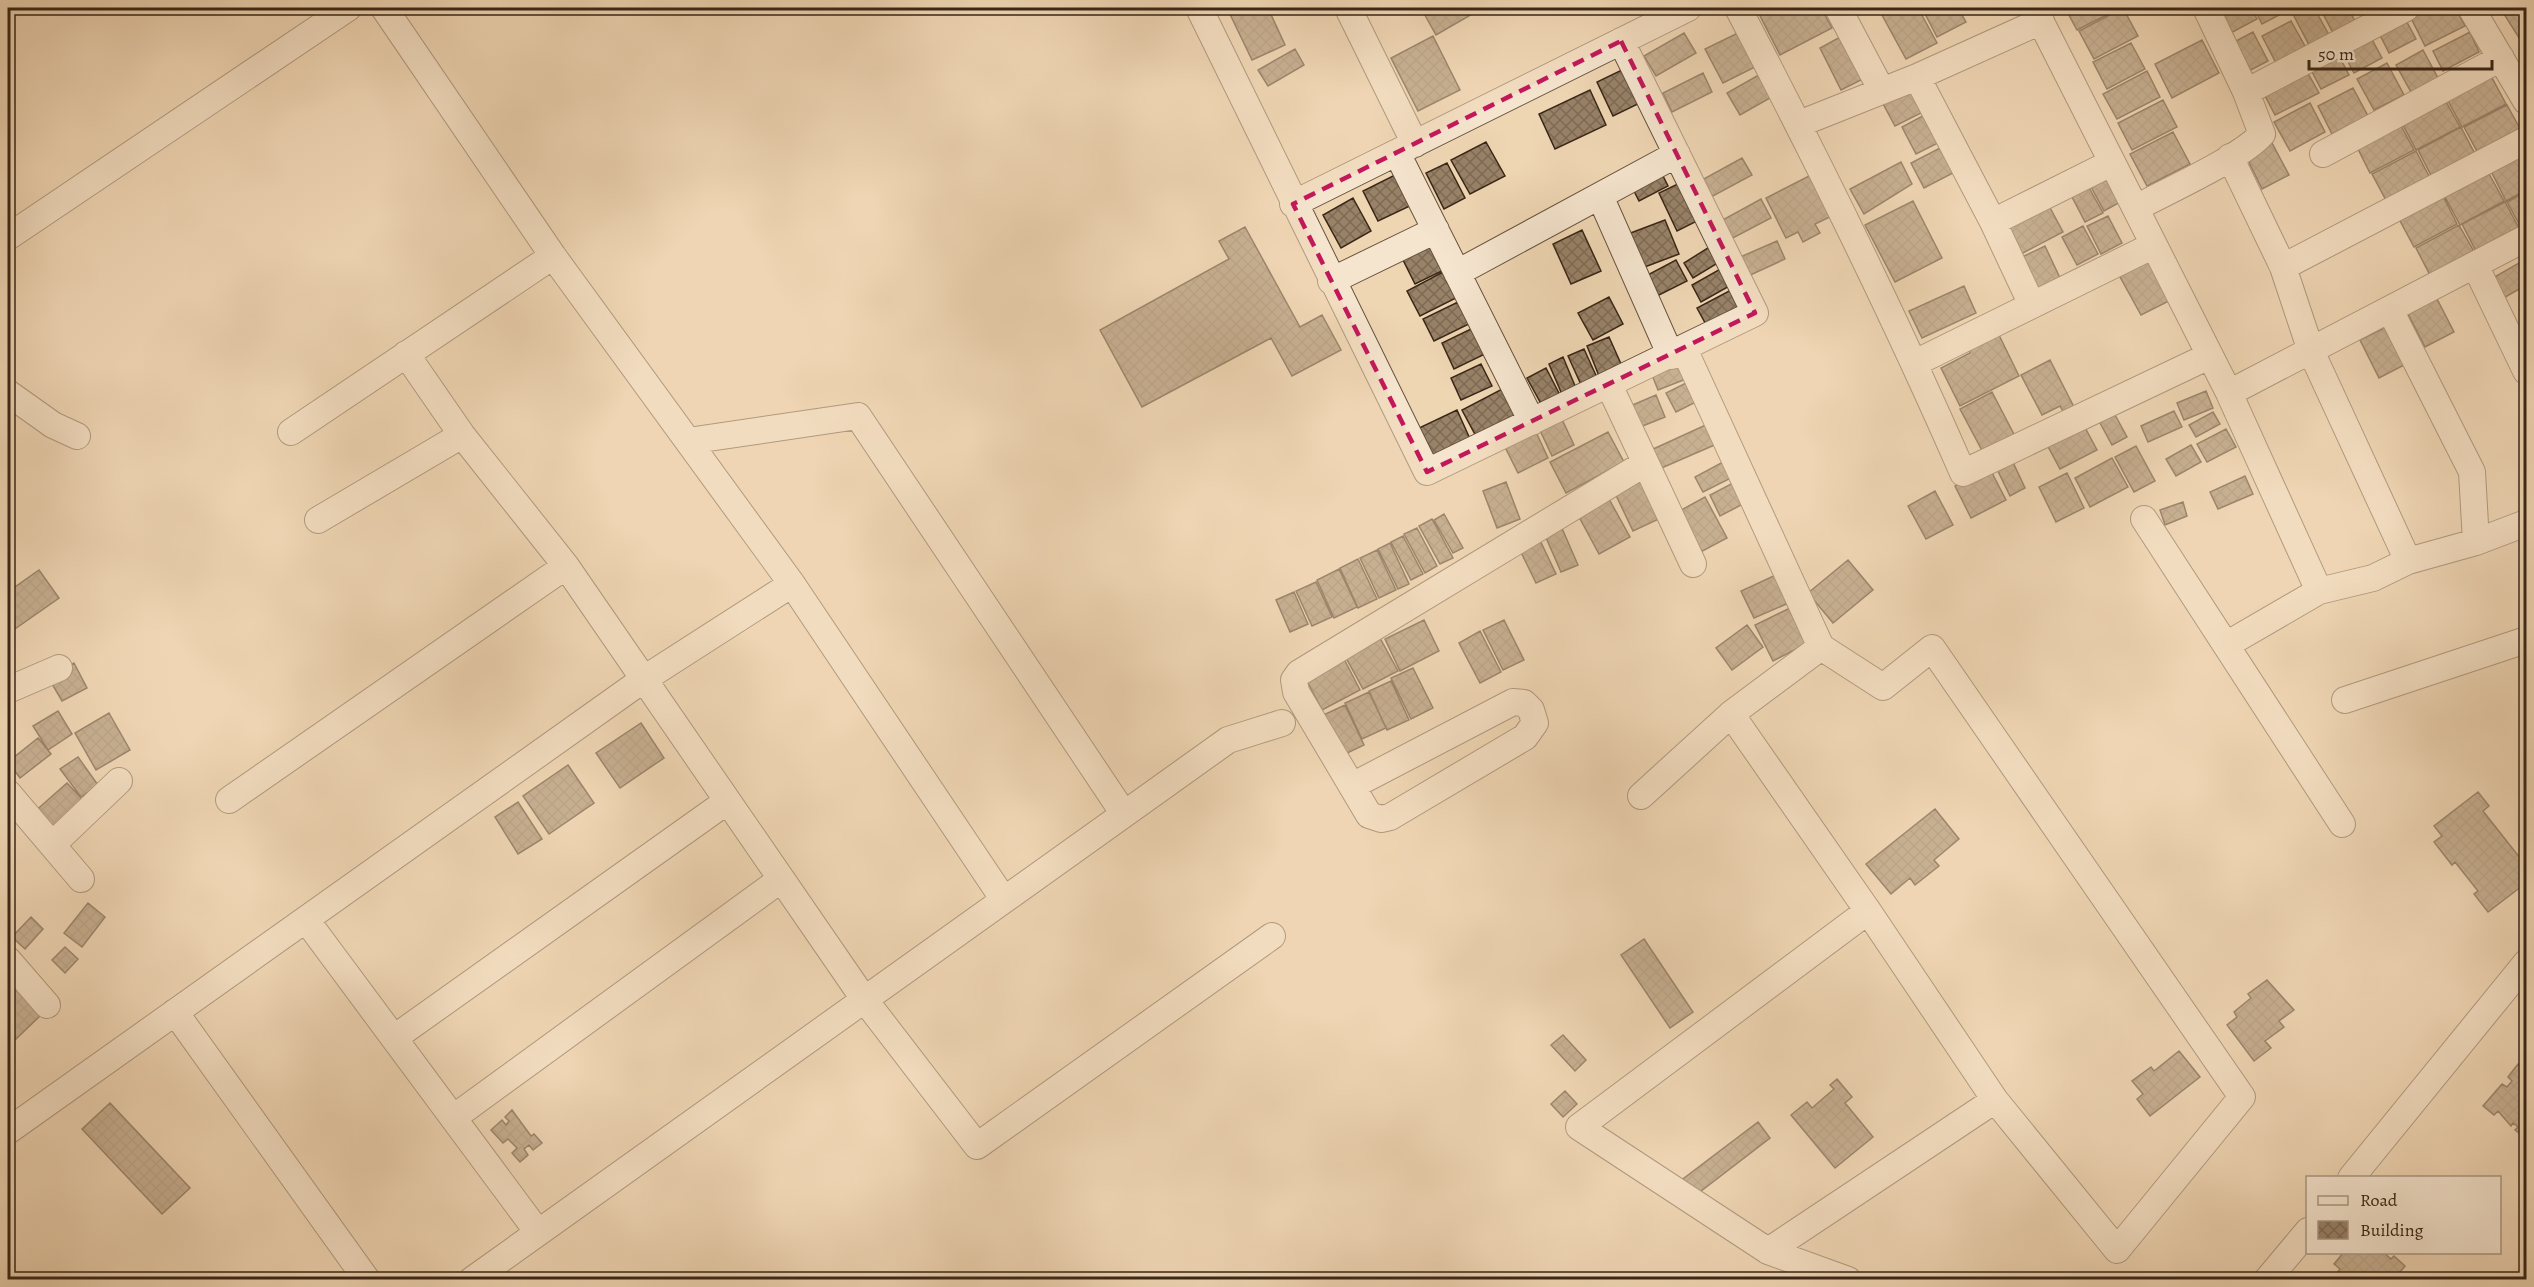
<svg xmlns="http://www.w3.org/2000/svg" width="2534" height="1287" viewBox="0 0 2534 1287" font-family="Alegreya,serif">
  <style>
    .building { fill: url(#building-cross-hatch); stroke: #392617; stroke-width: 1.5 }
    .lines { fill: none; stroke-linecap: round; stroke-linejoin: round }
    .minor-casing { stroke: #66523e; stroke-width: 28 }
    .minor { stroke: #f5e4ce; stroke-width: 26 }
    .marked { fill: none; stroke: #c2185b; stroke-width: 4.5; stroke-dasharray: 12 8; stroke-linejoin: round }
  </style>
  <defs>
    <pattern id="building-cross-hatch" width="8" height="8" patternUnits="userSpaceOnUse" patternTransform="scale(1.5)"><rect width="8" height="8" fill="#988268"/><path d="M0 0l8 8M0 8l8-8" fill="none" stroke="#7d6a55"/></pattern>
  </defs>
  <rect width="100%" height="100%" fill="#efd6b3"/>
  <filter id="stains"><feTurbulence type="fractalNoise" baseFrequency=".00333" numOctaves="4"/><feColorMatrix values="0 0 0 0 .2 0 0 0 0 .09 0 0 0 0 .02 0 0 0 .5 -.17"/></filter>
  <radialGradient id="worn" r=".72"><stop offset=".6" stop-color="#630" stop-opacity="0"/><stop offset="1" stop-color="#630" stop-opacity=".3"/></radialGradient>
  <path class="building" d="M1227 8H1268L1285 45 1252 60Z
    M1421 8H1471L1474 13 1436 35Z
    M1756 8H1821L1832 28 1780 55Z
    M1896 8H1918L1937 43 1906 59 1882 15Z
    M1922 8H1958L1966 22 1937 37Z
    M2065 8H2120L2077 30Z
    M2123 8 2138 36 2094 59 2079 31Z
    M2224 8H2251L2257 19 2227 35 2215 12Z
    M2254 8H2285L2287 11 2262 24Z
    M2306 8H2314L2329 35 2309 45 2293 14Z
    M2320 8H2348L2356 23 2334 35Z
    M2422 8H2455L2465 26 2425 46 2409 14Z
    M2514 8H2526V49L2504 14Z
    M2402 13 2416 39 2389 53 2376 27Z
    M2291 21 2306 48 2276 63 2262 36Z
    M1744 30 1761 64 1723 83 1705 49Z
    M2253 32 2268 61 2247 72 2232 43Z
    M2368 32 2382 58 2354 73 2340 47Z
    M2470 32 2479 52 2443 71 2433 51Z
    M1684 33 1696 53 1656 76 1644 56Z
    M1433 36 1460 90 1418 111 1391 58Z
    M1842 36 1863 79 1841 90 1820 48Z
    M2202 40 2219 73 2172 98 2155 64Z
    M2131 43 2145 69 2107 89 2093 62Z
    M1295 49 1304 65 1268 86 1258 70Z
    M2336 50 2349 75 2321 89 2308 64Z
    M2423 50 2438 78 2411 92 2396 65Z
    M2387 63 2404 95 2374 110 2357 79Z
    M1626 68 1642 102 1613 116 1597 82Z
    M2305 68 2319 93 2275 115 2262 90Z
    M2147 71 2160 97 2117 119 2103 94Z
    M1764 72 1777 94 1740 115 1727 93Z
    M1703 73 1712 92 1672 112 1663 93Z
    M2490 74 2506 104 2462 127 2446 97Z
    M1916 82 1929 109 1895 126 1881 100Z
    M2353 88 2368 116 2332 134 2318 106Z
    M1590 90 1606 125 1555 149 1539 114Z
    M2444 98 2460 127 2416 150 2401 121Z
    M2163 100 2177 127 2132 150 2118 123Z
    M2310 103 2325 132 2290 151 2274 122Z
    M2507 105 2523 134 2480 157 2464 127Z
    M1930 112 1944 140 1916 154 1902 127Z
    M2398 120 2414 150 2370 173 2355 143Z
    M2461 127 2477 158 2434 181 2418 150Z
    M2173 132 2190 164 2147 186 2130 154Z
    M2271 141 2289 175 2262 189 2245 154Z
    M1486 142 1505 176 1470 194 1451 160Z
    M1940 148 1953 173 1924 188 1911 163Z
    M2416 151 2432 182 2388 204 2372 174Z
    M2526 152V190L2506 201 2491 171Z
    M1742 158 1752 175 1711 197 1702 180Z
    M1901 162 1912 184 1864 214 1850 189Z
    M1447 163 1465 198 1444 209 1426 173Z
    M1660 170 1668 186 1639 201 1631 185Z
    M2111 172 2124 200 2104 211 2089 183Z
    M2488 172 2504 201 2460 225 2444 195Z
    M1397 174 1412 205 1378 221 1363 191Z
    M1811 175 1832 216 1815 224 1820 233 1803 242 1798 232 1786 238 1766 198Z
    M1682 182 1701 219 1677 231 1659 193Z
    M2087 184 2103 213 2085 222 2070 193Z
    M2526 192V230L2523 231 2507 202Z
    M2442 194 2457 224 2414 247 2398 217Z
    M1353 198 1371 231 1341 248 1323 215Z
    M1761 199 1771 218 1729 240 1719 222Z
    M1913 201 1942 258 1895 282 1865 225Z
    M2505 202 2521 232 2478 255 2462 224Z
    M2048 204 2063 232 2021 254 2006 226Z
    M2108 216 2122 243 2101 254 2087 226Z
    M1665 220 1679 254 1642 268 1628 234Z
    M2459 225 2476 255 2432 279 2416 248Z
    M2083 226 2098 254 2077 265 2062 237Z
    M1245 227 1300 327 1322 315 1341 350 1292 376 1271 338 1142 407 1100 330 1229 259 1219 241Z
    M1582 230 1601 271 1571 284 1553 244Z
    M1430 237 1446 269 1415 284 1399 252Z
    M1777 241 1785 259 1746 277 1738 258Z
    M1711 246 1721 261 1693 278 1684 263Z
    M2045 246 2060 278 2038 289 2022 257Z
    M2526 259V285L2502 299 2491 279Z
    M1676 260 1687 281 1653 298 1642 278Z
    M2148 260 2169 301 2141 315 2119 275Z
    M1724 267 1733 284 1701 302 1692 285Z
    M1443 272 1456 298 1420 316 1407 291Z
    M1964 286 1976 313 1922 338 1909 311Z
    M1733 289 1745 312 1709 330 1697 308Z
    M2435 295 2454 332 2425 347 2406 310Z
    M1609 297 1623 324 1593 340 1578 313Z
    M1458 302 1469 324 1434 341 1423 319Z
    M2388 326 2408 363 2379 378 2360 340Z
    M1473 328 1485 354 1454 369 1442 343Z
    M1997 331 2019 376 1960 406 1941 368 1970 353 1967 346Z
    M1609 337 1622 366 1599 376 1587 346Z
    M1584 349 1599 382 1583 389 1568 356Z
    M1563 357 1578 393 1564 399 1549 364Z
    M1683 357 1691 377 1658 390 1650 370Z
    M2050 360 2075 409 2065 415 2060 406 2042 415 2021 375Z
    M1481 364 1492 386 1461 400 1451 378Z
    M1546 368 1563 401 1545 411 1527 378Z
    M1692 380 1702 399 1676 412 1666 393Z
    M1508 386 1523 417 1478 440 1462 410Z
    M2206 391 2213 408 2184 420 2177 403Z
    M1992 392 2018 442 1986 458 1960 409Z
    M1656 395 1665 417 1630 431 1621 410Z
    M1457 410 1471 441 1433 458 1419 428Z
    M2174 411 2182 427 2148 442 2141 426Z
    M2213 412 2220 424 2196 437 2189 425Z
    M2114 413 2127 437 2112 445 2099 421Z
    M1560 415 1574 445 1552 456 1538 426Z
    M2081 420 2097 450 2060 469 2044 439Z
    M1710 423 1719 443 1657 470 1649 451Z
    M2226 429 2236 447 2207 462 2197 444Z
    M1535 430 1548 458 1518 473 1504 445Z
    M1608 432 1624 462 1566 493 1550 462Z
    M2191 445 2201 462 2176 476 2166 459Z
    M2136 446 2155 481 2134 492 2115 457Z
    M2011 458 2025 488 2010 496 1995 465Z
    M2112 458 2128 487 2090 507 2075 478Z
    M1723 462 1731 478 1703 492 1695 477Z
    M1990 469 2006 500 1971 518 1955 486Z
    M2067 473 2084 508 2056 522 2039 487Z
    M1641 476 1661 518 1633 531 1613 489Z
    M2245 476 2253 494 2218 509 2210 492Z
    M1506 482 1520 519 1497 528 1483 491Z
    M1735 482 1745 503 1720 516 1710 495Z
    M1935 491 1953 525 1926 539 1908 506Z
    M1705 497 1727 538 1695 555 1674 514Z
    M1609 499 1630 537 1599 554 1578 515Z
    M2183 502 2187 516 2165 525 2160 510Z
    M1444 514 1463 548 1453 553 1434 520Z
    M1432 519 1453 558 1440 564 1419 526Z
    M1561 526 1578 565 1561 572 1544 533Z
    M1417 528 1437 566 1425 573 1404 534Z
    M1537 534 1556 574 1536 583 1517 544Z
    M1403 536 1423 574 1411 580 1391 542Z
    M1390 543 1409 584 1398 589 1378 549Z
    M1377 550 1396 590 1379 598 1360 558Z
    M1358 559 1377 599 1358 608 1340 568Z
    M1848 560 1873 590 1833 623 1808 593Z
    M1339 569 1357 607 1334 618 1317 580Z
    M39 570 59 598 12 631 8 625V592Z
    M1778 574 1791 602 1754 618 1741 591Z
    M1316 582 1332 617 1312 626 1296 591Z
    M1294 592 1308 624 1290 632 1276 600Z
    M1794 606 1812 641 1773 661 1755 625Z
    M1424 620 1439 651 1400 671 1385 639Z
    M1504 620 1524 660 1503 670 1483 630Z
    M1747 625 1763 647 1732 670 1716 648Z
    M1480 631 1501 672 1480 683 1459 643Z
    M1380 638 1398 671 1363 689 1345 656Z
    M1343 657 1360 690 1322 710 1305 677Z
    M74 663 87 688 62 701 48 677Z
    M1413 668 1433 708 1411 719 1391 678Z
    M1391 681 1409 720 1387 730 1369 691Z
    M1369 692 1386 728 1362 739 1345 703Z
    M1345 705 1364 745 1341 756 1321 716Z
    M58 711 72 734 48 750 33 726Z
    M109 713 130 750 96 770 75 733Z
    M641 723 664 758 620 788 596 753Z
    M38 738 51 754 20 778 8 762Z
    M78 757 98 785 81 797 60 769Z
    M568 765 594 803 549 834 523 796Z
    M67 783 83 800 48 831 32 814Z
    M2478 792 2489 806 2483 811 2520 858 2526 853V883L2488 912 2474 894 2478 891 2455 862 2452 865 2434 842 2442 836 2434 826Z
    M518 802 542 839 518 854 495 817Z
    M1935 809 1959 839 1934 860 1939 866 1915 885 1910 878 1891 894 1866 864Z
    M88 903 105 917 82 947 64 933Z
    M31 917 43 929 25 949 12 937Z
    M1644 939 1693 1012 1670 1028 1621 955Z
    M65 947 78 959 65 973 52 960Z
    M2267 980 2294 1010 2279 1021 2284 1027 2265 1041 2271 1048 2254 1061 2227 1025 2237 1017 2234 1012 2251 998 2248 994Z
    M11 983 41 1015 15 1040 8 1032V987Z
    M1563 1035 1586 1060 1575 1071 1551 1045Z
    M2179 1051 2200 1077 2150 1116 2137 1099 2143 1094 2132 1081 2151 1067 2154 1071Z
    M2526 1062V1134L2524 1137 2515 1130 2518 1127 2513 1123 2511 1126 2498 1111 2494 1115 2483 1106 2502 1084 2507 1087 2512 1081 2508 1077 2518 1064 2522 1067Z
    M1837 1079 1852 1097 1845 1103 1873 1137 1835 1168 1791 1115 1807 1102 1812 1108 1834 1089 1830 1085Z
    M1565 1091 1577 1104 1563 1117 1551 1104Z
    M110 1103 190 1188 162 1214 82 1129Z
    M512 1110 531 1136 534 1134 542 1143 533 1150 529 1145 524 1149 528 1155 520 1162 512 1153 517 1148 508 1139 503 1143 491 1130 502 1120 506 1125 509 1121 505 1117Z
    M1758 1122 1770 1138 1692 1198 1679 1182Z
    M2344 1252H2383L2391 1259 2394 1256 2405 1266 2400 1272 2408 1280H2343L2336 1274 2340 1269 2334 1264Z"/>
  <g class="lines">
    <g class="minor-casing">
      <path id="minor" d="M384 8 553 256 792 584 1004 900
        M1199 8 1427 472 1755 313 1621 41
        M1348 8 1415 144
        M1738 8C1818 161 1894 315 1963 473L2209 356
        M1838 8 1882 91
        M2034 8 2229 393 2319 591 2226 645
        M2471 8 2526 101
        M1917 77 1993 222 2032 305
        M2246 92 2406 8
        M1799 124 1917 77 2041 21
        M1397 153 1532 422
        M2323 154 2501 58
        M2230 157 2283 267 2311 351 2408 561
        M1600 196 1671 356
        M1293 204 1688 8
        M2136 208C2167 191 2241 158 2262 134L2246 92 2206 8
        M1993 222 2111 163
        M8 237 348 8
        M2475 265 2526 371
        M2283 267 2526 140
        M1457 273 1677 154
        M1331 281 1436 230
        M2390 310 2472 472 2476 542
        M1684 349 1821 647 1731 714 1868 911 1995 1100 2117 1250 2242 1097 1932 648 1883 687 1821 647
        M406 354 462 435 566 566 864 999 977 1146 1272 936
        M1915 363 2154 245
        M1609 385 1693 564
        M8 393 53 425 77 436
        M2229 393 2526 238
        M291 432 553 256
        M688 441 858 416 1124 814
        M2144 519 2342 824
        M318 520 462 435
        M2319 591 2373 578 2408 561 2476 542 2526 523
        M8 690 59 668
        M2345 700 2526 640
        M1352 786 1513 702 1524 703 1531 710 1535 723 1525 737 1390 817 1381 819 1369 815 1296 692 1294 680 1299 673 1644 464
        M8 793 81 879
        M1641 796 1731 714
        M229 800 566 566
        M52 845 119 781
        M307 921 537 1231
        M8 960 47 1005
        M175 1012 367 1280
        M394 1038 726 802
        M453 1118 780 880
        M8 1131 644 679 792 584
        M2351 1178 2526 963
        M1768 1251 1995 1100
        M472 1280 1228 740 1282 723
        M1848 1280 1768 1251 1579 1127 1868 911
        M2267 1280 2308 1231"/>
    </g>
    <use href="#minor" class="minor"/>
  </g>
  <path d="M0 0H2534V1287H0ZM1621 41 1755 313 1427 472 1293 204Z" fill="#efd6b3" fill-opacity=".55" fill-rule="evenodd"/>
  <path class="marked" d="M1621 41 1755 313 1427 472 1293 204Z"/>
  <rect width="2534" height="1287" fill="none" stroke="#efd6b3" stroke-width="30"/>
  <rect x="9" y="9" width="2516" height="1269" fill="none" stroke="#392617" stroke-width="3"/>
  <rect x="15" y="15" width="2504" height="1257" fill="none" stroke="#392617" stroke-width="1.5"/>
  <rect x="2306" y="1176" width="195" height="78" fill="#f5e4ce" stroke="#aa9885" stroke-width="1.5"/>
  <rect x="2318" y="1196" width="30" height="9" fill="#f5e4ce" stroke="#aa9885" stroke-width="1.5"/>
  <text x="2360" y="1206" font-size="18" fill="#392617">Road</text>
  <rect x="2318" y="1221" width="30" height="18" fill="url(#building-cross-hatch)" stroke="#aa9885" stroke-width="1.5"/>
  <text x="2360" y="1236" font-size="18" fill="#392617">Building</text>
  <path d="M2309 60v9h183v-9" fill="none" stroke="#392617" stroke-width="3"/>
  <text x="2318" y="60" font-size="18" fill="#392617" stroke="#f5e4ce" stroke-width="4.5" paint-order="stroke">50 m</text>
  <rect width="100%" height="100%" filter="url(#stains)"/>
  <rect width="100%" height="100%" fill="url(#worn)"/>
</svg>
